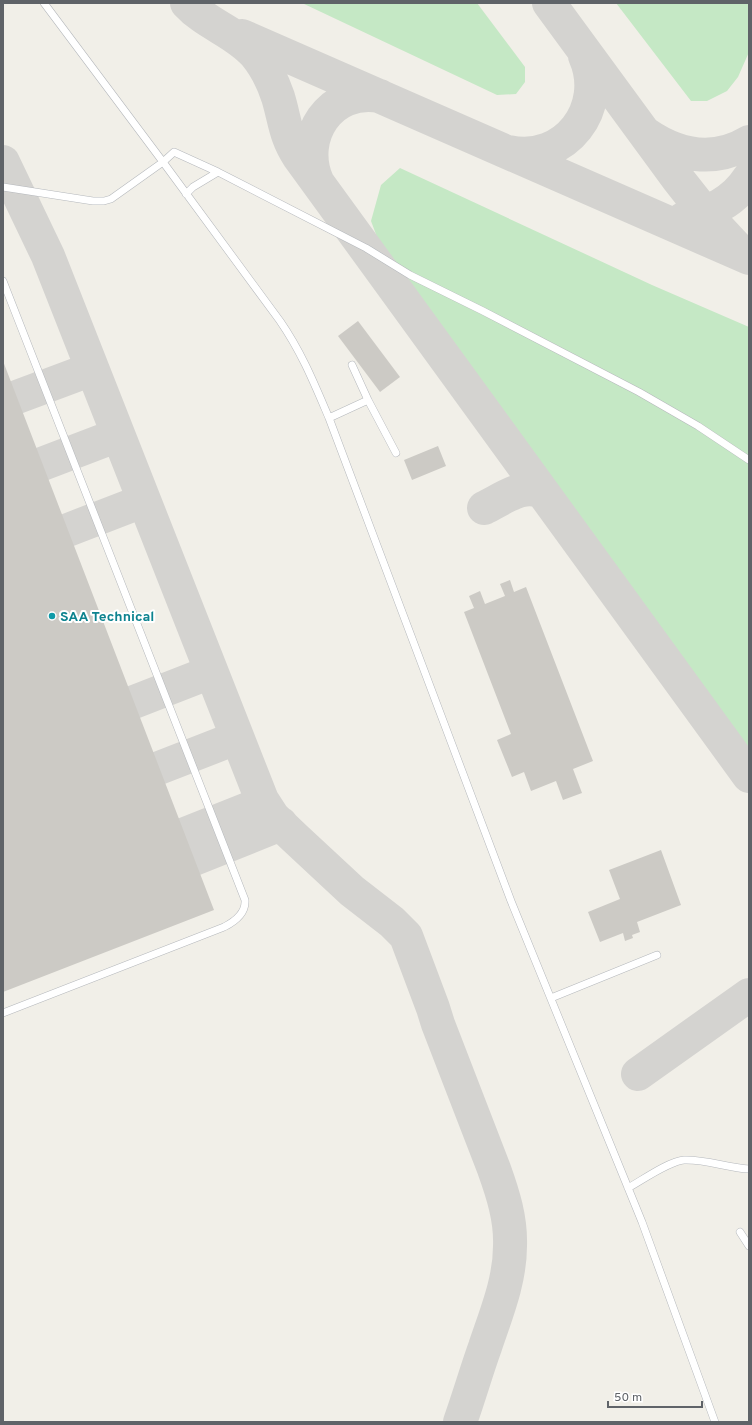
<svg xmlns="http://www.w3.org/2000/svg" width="752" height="1425" viewBox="0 0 752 1425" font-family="Overpass,sans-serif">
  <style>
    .green { fill: #c5e8c5 }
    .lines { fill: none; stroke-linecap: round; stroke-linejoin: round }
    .taxiway { stroke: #d4d3d0; stroke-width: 34 }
    .building { fill: #cccac5 }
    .service-casing { stroke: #b5b8bc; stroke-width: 8 }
    .service { stroke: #fff; stroke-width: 7 }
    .culture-dot { fill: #0f9aa8; stroke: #fff; stroke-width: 1.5 }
    .labels { text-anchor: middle; stroke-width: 4; stroke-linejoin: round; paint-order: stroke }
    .culture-label { font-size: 14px; font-weight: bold; fill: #0d838f; stroke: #fff; text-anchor: start }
  </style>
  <rect width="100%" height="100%" fill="#f1efe8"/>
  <path class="green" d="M302 3H477L525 67V82L516 94 497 95Z
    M616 3H749V52L738 77 727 91 707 101H691Z
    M400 168 652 285 749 327V749L566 502 377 237 371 221 381 185Z"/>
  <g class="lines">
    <path class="taxiway" d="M187 3C206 24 236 32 255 54 265 66 273 82 278 97 285 120 285 136 299 157L749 776
      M549 3 678 179 708 217 736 247
      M242 36 749 258
      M646 134C678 156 714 163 749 142
      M509 152C565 164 608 108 585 56
      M3 162 48 256 262 800 273 817 295 838 352 891 392 922 406 936 433 1008 438 1024 494 1169C503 1194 511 1219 510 1246 510 1281 496 1314 485 1347 476 1372 469 1397 460 1422
      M317 181C298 137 330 87 380 96
      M683 219C710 212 733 203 749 178
      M17 397 92 369
      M42 464 118 435
      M484 508C501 500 525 481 543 493
      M68 530 143 501
      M134 702 211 672
      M159 768 236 738
      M185 834 263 803
      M194 859 281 824
      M638 1074 749 995"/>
  </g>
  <path class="building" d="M358 321 400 377 380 392 338 336Z
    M3 361 214 910 3 992Z
    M438 446 446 466 412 480 404 460Z
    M510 580 514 592 526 587 593 761 573 769 582 793 563 800 556 781 531 791 524 772 512 777 497 740 511 734 464 612 474 608 469 596 480 591 485 604 505 596 500 584Z
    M661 850 681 905 637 922 640 932 632 935 633 938 625 941 623 933 600 942 588 912 620 899 609 870Z"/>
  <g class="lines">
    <g class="service-casing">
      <path id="service" d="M44 3 163 162 280 321C302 353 314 383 329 418L511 901 642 1222 715 1422
        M3 187 93 201H104L111 199 163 162 174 152 218 172
        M186 194 193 187 218 172 366 248 410 275 483 311 639 392 698 426 749 460
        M3 281 245 900C246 913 234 922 224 927L3 1013
        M352 365 368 400
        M329 418 368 400 396 453
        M551 998 657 955
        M628 1188C641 1181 669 1161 684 1160 706 1159 727 1168 749 1169
        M740 1232 749 1246"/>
    </g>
    <use href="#service" class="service"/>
  </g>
  <circle class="culture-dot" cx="52" cy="616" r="4"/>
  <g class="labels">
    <g class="culture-label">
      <text x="60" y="621">SAA Technical</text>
    </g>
  </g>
  <rect width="752" height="1425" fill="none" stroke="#5f6368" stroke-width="8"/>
  <path d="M608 1401v6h94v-6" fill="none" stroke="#5f6368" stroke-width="2"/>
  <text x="614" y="1401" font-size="12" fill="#5f6368" stroke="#ffffff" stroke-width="3" paint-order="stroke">50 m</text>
</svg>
